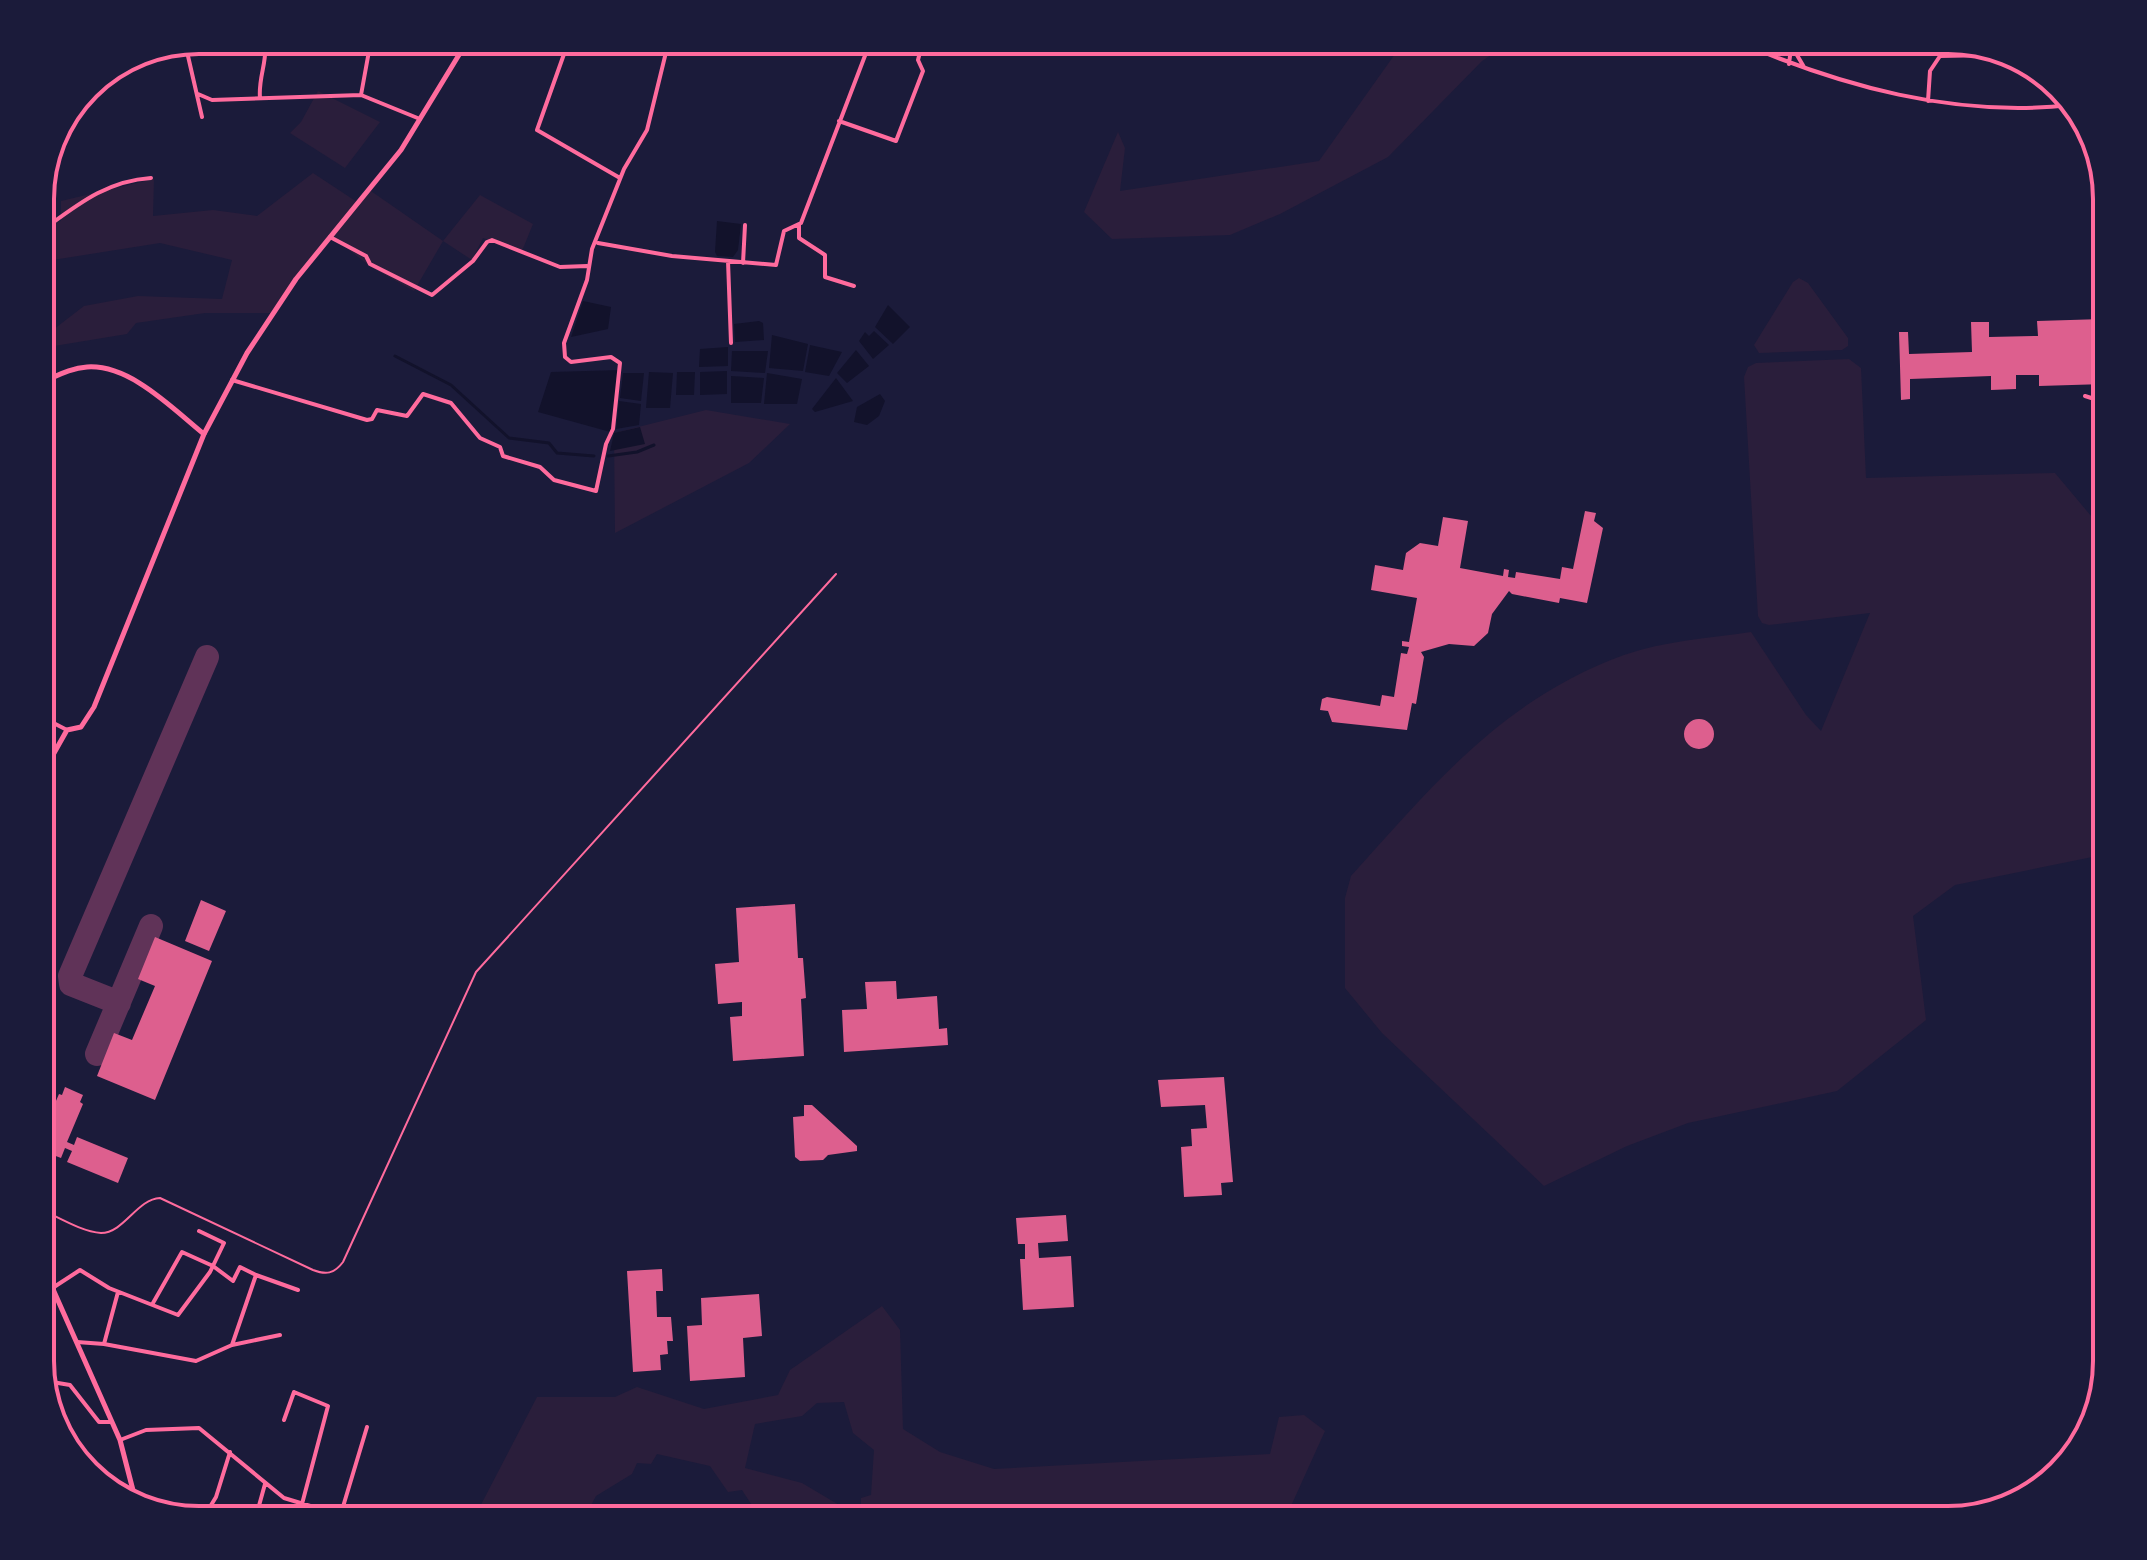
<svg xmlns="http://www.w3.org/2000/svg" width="2147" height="1560" viewBox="0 0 2147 1560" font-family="'Space Grotesk',sans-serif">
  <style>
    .green { fill: #2a1e3b; fill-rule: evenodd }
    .water { fill: #12122b }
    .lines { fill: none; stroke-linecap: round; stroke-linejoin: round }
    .stream { stroke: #12122b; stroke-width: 3 }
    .taxiway { stroke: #603358; stroke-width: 24 }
    .building { fill: #dd5f8e }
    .service { stroke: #ff6b9d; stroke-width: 2 }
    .minor { stroke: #ff6b9d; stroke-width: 4 }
    .tertiary { stroke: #ff6b9d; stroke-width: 5 }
    .secondary { stroke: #ff6b9d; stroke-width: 5 }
    .rim { fill: none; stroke: #ff6b9d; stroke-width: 4 }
  </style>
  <rect width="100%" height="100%" fill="#1b1b3a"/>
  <path class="green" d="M1405 40H1513L1482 61 1388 157 1280 214 1230 235 1112 239 1084 212 1118 132 1125 148 1120 191 1319 161Z
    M318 91 380 122 345 168 290 133 301 122Z
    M313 173 357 202 368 189 443 241 480 195 533 224 522 251 483 238 472 260 443 241 414 291 371 267 331 236 273 313H205L136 323 127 334 48 347 45 336 84 306 138 296 222 299 232 260 160 243 40 262V226L61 221V201L154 179 153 216 213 210 257 216Z
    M1799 278 1808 283 1848 338V346L1842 350 1759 353 1754 345 1793 282Z
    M1849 359 1861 368 1866 478 2055 473 2107 535V854L1955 885 1913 916 1926 1020 1837 1091 1688 1123 1627 1146 1544 1186 1382 1033 1345 988V898L1351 876C1434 784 1503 699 1624 655 1664 641 1709 638 1751 632L1806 715 1821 731 1870 613 1769 625 1762 623 1758 616 1744 377 1748 367 1756 363Z
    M706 410 790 424 749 463 615 533 614 433Z
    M882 1306 900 1330 903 1429 940 1452 994 1469 1270 1454 1279 1417 1304 1415 1325 1431 1291 1506 1289 1520H1018L1009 1511 1001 1520H774L759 1516 742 1490 728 1492 710 1466 657 1454 651 1464 637 1463 632 1474 596 1496 583 1520 566 1516 542 1519 532 1507 507 1520H473L537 1397H615L637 1387 704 1409 778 1395 790 1370ZM844 1402 853 1433 874 1450 871 1495 861 1498V1518L802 1483 745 1468 755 1424 802 1416 817 1403Z"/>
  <path class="water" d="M717 221 741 224 738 250 733 257 717 256 715 252Z
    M583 301 611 307 608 329 571 337Z
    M888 305 910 327 893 344 875 327Z
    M759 321 763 323 764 340 735 342 734 324Z
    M874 331 889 345 873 359 859 341 865 332 869 336Z
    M772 335 808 344 803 371 769 368Z
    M810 345 842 352 829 376 805 372Z
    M728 347V366L699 367 700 349Z
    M856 350 869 366 847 383 837 373Z
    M732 351H768L765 373 731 371Z
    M621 370 614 433 538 412 551 372Z
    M727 371V394L700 395V372Z
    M649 372 673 373 670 408H646Z
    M677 372H695L694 395H676Z
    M623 373H644L641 401 620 398Z
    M767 373 802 379 797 404H764Z
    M731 376 764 378 761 403H731Z
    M836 378 853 401 815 412 812 409Z
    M880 394 885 401 879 416 867 425 854 422 857 407Z
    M619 401 641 404 639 425 616 429Z
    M640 427 645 444 610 451 614 433Z"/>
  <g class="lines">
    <path class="stream" d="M395 356 451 385 509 438 549 443 557 453 594 456
      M608 456 637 452 654 445"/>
    <path class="taxiway" d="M119 1003 71 984 70 976 207 657
      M97 1054 151 926"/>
  </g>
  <path class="building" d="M2103 319 2104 333H2107L2105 384 2039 386V375H2016V389L1991 390V376L1910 379V399L1901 400 1899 332H1908L1909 354 1972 352 1971 322H1989V337L2038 336 2037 321Z
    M1585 511 1596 513 1594 521 1603 528 1587 603 1560 598 1559 603 1512 594 1509 591 1492 614 1488 633 1474 646 1449 644 1421 652 1424 657 1416 704 1412 703 1407 730 1332 722 1328 711 1320 710 1322 699 1327 697 1380 706 1382 695 1394 697 1401 653 1407 654 1409 647 1402 646V641L1409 642 1417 598 1371 590 1375 565 1403 570 1406 553 1420 543 1438 546 1443 517 1468 521 1460 568 1503 576 1504 569 1509 570 1508 577 1515 578 1516 572 1560 579 1562 567 1573 569Z
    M1684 734a15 15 0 1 1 30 0a15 15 0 1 1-30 0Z
    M201 900 226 911 209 951 185 941Z
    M795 904 798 958H803L806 998 801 999 804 1056 733 1061 730 1017 742 1016V1002L718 1004 715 964 739 962 736 908Z
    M155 937 212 961 155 1100 97 1076 114 1033 132 1040 155 986 138 979Z
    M896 981 897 999 937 996 939 1029 947 1028 948 1045 844 1052 842 1010 867 1009 865 982Z
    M1224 1077 1233 1182 1221 1183 1222 1195 1184 1197 1181 1147 1192 1146 1191 1129 1207 1128 1205 1105 1161 1107 1158 1080Z
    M65 1087 83 1095 80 1102 83 1104 67 1142 74 1145 77 1137 128 1158 118 1183 67 1162 72 1151 65 1148 61 1158 40 1150V1130L43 1131 59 1094 62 1095Z
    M804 1105H812L857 1146V1151L828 1155 823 1160 800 1161 795 1157 793 1117 804 1116Z
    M1066 1215 1068 1241 1038 1243 1039 1258 1071 1256 1074 1307 1023 1310 1020 1259H1025V1244H1018L1016 1218Z
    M662 1269 663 1291H656L657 1317H671L673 1341H667L668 1354 660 1355 661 1370 633 1372 627 1271Z
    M759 1294 762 1336 743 1338 745 1377 690 1381 687 1326 702 1325 701 1298Z"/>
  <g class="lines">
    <path class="service" d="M40 1209C58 1217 82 1232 101 1233 124 1233 137 1199 160 1198L313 1270C326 1275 334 1274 343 1262L476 972 836 574"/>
    <path class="minor" d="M569 40 537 130 620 178
      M1734 40C1840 86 1955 118 2071 105
      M185 43 202 117
      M1794 50 1804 67
      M1789 64 1792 40
      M198 94 212 100 361 95 420 119
      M361 95 371 40
      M260 98C258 77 268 61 265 40
      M1928 101 1930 71 1940 56 1992 55
      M839 121 896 141 923 71 918 60 923 40
      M799 225V238L825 255V277L854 286
      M40 232C76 206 105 181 151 178
      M330 237 366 256 370 264 432 295 473 261 487 242 492 240 560 267 587 266
      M598 243 672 256 776 265 784 231 801 223 871 40
      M728 261 731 343
      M743 263 745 225
      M232 380 367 420 372 419 377 410 407 416 423 394 451 403 480 438 500 447 503 456 540 467 554 480 596 491 606 444 613 429 620 363 611 357 571 362 565 357 564 343 587 280 592 249 624 169 647 130 669 40
      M2085 396 2107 403
      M40 716 67 730
      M256 1275 298 1290
      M54 1287 80 1270 109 1288 178 1315 210 1272 224 1243 199 1231
      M153 1303 182 1252 213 1266 233 1281 240 1267 256 1275 232 1345
      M77 1342 104 1344 118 1292
      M104 1344 196 1361 232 1345 280 1335
      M44 1385 52 1382 70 1385 99 1422H112
      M284 1420 294 1392 328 1406 302 1504
      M120 1440 146 1430 199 1428 284 1498 340 1515
      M202 1520 216 1497 230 1452
      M255 1520 265 1484
      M339 1520 367 1427"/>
    <path class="tertiary" d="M40 383C55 377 70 368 87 367 130 364 173 409 204 434"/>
    <path class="secondary" d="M40 778 67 730 81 727 94 707 204 434 247 353 296 279 401 150 468 40
      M40 1260 120 1440 135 1498"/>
  </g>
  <path d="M0 0H2147V1560H0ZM199 54H1948A145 145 0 0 1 2093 199V1361A145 145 0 0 1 1948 1506H199A145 145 0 0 1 54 1361V199A145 145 0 0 1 199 54Z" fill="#1b1b3a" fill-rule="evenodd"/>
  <path class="rim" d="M199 54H1948A145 145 0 0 1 2093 199V1361A145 145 0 0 1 1948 1506H199A145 145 0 0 1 54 1361V199A145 145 0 0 1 199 54Z"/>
</svg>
